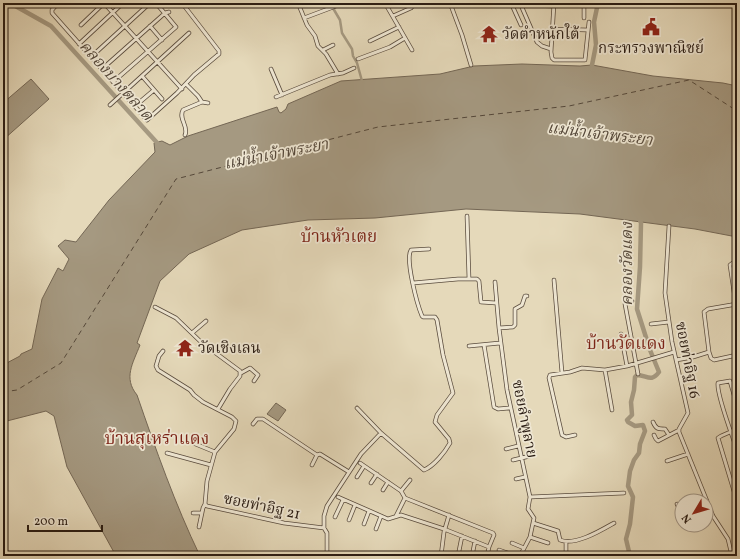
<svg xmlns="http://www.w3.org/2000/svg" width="740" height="559" viewBox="0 0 740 559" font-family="Vollkorn,'Noto Serif Thai',serif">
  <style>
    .water { fill: #a59981; stroke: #746755 }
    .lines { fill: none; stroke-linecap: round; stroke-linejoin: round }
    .canal { stroke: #a59981; stroke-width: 2.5 }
    .river { stroke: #a59981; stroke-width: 4.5 }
    .ferry { stroke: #55483a; stroke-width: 1; stroke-dasharray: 5 4; stroke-linecap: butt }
    .minor-casing { stroke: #594b3d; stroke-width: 4.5 }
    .minor { stroke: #eee6d2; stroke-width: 3 }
    .labels { text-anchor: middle; stroke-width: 3.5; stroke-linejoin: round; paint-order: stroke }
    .poi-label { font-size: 15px; fill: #2a1c13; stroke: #eee6d2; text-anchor: start }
    .street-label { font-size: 15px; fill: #2a1c13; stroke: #eee6d2 }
    .water-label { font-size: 16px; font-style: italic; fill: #55483a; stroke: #eee6d2 }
    .quarter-label { font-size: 17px; fill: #7a1f14; stroke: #eee6d2 }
  </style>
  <rect width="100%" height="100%" fill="#e5d9ba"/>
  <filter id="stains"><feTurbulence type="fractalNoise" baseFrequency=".005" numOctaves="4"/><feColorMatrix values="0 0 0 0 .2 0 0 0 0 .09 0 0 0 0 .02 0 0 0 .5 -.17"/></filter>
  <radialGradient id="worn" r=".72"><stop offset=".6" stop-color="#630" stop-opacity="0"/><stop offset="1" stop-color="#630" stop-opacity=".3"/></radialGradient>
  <path class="water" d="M522 64 580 66 592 65 653 76 723 83 737 86V237L695 229 580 214 466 209 375 218 308 220 242 230 189 254 160 281 137 343 140 345C133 363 123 378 137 395 156 450 175 504 200 556H116L67 467 54 416 46 411 3 422V365L20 356 21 354 32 349 42 299 58 268 63 271 69 259 58 246 65 240 76 242 109 200 155 152 154 143 162 141 170 145 188 136 277 107 279 112 281 113 286 109 288 104 341 81 440 74 474 66Z
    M31 79 49 99 3 140V103Z
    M276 403 286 410 278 421 267 414Z"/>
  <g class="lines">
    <path class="canal" d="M330 3 340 20 342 33 352 49 353 56 357 63 362 81"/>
    <path class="river" d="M10 3 51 26 160 146
      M593 70 592 65 596 45 594 22 598 3
      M630 556 626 539 630 524 633 497 628 486 630 471 634 460 639 453 640 444 645 431 643 425 635 426 628 422 627 420 632 415 631 402 634 390 635 377 637 375C647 375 651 383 659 372L650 350 637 309 640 267 641 223 639 217"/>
    <path class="ferry" d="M3 392 17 390 61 363 176 179 378 127 569 106 689 80 737 111"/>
    <g class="minor-casing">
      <path id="minor" d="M58 3 52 10V13L147 120 177 93 194 75 219 54V51L182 3
        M104 3 182 89
        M298 3 307 25 315 36 318 46 326 54 338 74
        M385 3 412 50
        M450 3 462 35 471 65
        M511 3 521 25
        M520 3 537 42 542 46 551 49
        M554 3 551 52 552 58 554 60H585L589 22
        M369 4 372 3
        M521 5 553 6
        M299 6 306 3
        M393 16 411 8 415 3
        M304 18 344 3
        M584 18V3
        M81 25 104 3
        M150 26 162 40
        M552 29 588 30
        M370 41 399 27
        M79 44 123 3
        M323 50 333 45
        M91 57 150 3
        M358 59 390 47 405 38
        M102 69 165 13 169 12
        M271 69 282 95
        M142 76 162 99
        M113 82 176 27 156 3
        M186 84 198 96 202 102
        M276 97 330 75 343 73 354 68
        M141 101 154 90
        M110 105 189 33
        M185 135C189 126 178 119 183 110L202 102 208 103
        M467 216 469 279
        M669 226 665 293 672 342 688 413 679 429V432L713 516 728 539 732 556
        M554 280 562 373
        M495 282 499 328 507 390 530 497 528 509 534 518 530 537 520 556
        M413 283 458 279H477L479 281 481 302 496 303
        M632 301 627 302 625 304 638 374
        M736 305 730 265 734 262 737 265
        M155 307 176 318 202 343 240 371V376L230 389 218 409
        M651 324 669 322
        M499 328 513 327 515 325V309L522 305 525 296H527
        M192 333 206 321
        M621 334 627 366
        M484 345 494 407 498 409 509 408
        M469 346 500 343
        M163 351 159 356 156 366 158 370 190 390 194 395 203 402 232 417 236 421 234 429 215 452 207 481 205 504 207 506 284 523 324 528 327 533V556
        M709 352 704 312 708 309 737 304
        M676 360 693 357 709 352 711 358 714 360 737 355
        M605 370 612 410
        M241 373 250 368 258 375 254 381
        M737 405 730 381 718 383C716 394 733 437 737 450
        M357 408 381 433
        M653 422C656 429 658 429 665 429L669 435
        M253 424 257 419H263L317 455
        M737 429 721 436 718 438 737 501
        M575 435 566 437 562 435 549 378 550 375 570 372 582 368 605 370 627 366 674 352
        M654 435 656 439 658 441 679 430
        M193 443 215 452
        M506 449 518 446
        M167 453 211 465
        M513 460 530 456
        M667 461 688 454
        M360 463 401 491 405 498
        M312 465 317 455 320 454 349 472
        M357 477 364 466
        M516 479 525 477
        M371 483 377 474
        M383 490 388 482
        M401 491 410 480
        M338 497 388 519 401 515 444 529 489 547
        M530 497 624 493
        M677 504 682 515
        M193 513H202
        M396 516 405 498 493 533 494 535 489 547 487 556
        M335 517 343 500
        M349 520 355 505
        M533 523 558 531 560 540C575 546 600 531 614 523
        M364 524 369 511
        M199 527 203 508 205 504
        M324 528V516L327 506 361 454 381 433 424 470C434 466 445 452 450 443L449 439 435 422 437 415 453 393 443 355 437 320 435 317H423L422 316C417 304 405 259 411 250L429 249
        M376 529 381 516
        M530 537 548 543
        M566 542V552
        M512 543 524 548
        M499 550 516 556
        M441 556 444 532 449 515
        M458 556 462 536
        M472 556 475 541
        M502 556V555"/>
    </g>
    <use href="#minor" class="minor"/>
  </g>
  <defs>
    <g id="civic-bare" transform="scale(1.38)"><path d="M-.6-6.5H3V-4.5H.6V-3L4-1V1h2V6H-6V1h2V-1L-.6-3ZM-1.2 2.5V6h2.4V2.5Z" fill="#8f2418" stroke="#eee6d2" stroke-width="2.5" paint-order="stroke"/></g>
    <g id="temple-bare" transform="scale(1.38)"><path d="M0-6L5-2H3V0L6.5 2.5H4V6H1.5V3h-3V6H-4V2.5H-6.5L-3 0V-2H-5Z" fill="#8f2418" stroke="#eee6d2" stroke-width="2.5" paint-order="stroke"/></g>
  </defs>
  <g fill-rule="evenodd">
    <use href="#civic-bare" x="651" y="27"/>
    <use href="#temple-bare" x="489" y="34"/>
    <use href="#temple-bare" x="185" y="348"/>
  </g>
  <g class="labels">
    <g class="poi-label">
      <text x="502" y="39">วัดตำหนักใต้</text>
      <text x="651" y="53" text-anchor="middle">กระทรวงพาณิชย์</text>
      <text x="198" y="353">วัดเชิงเลน</text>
    </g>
    <g class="street-label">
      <text transform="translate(688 360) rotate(79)" y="5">ซอยท่าอิฐ 16</text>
      <text transform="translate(525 419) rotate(79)" y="5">ซอยลำพูลาย</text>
      <text transform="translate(262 506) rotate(12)" y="5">ซอยท่าอิฐ 21</text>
    </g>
    <g class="water-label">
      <text transform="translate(117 80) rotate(48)" y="6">คลองบางตลาด</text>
      <text transform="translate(600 133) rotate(7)" y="6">แม่น้ำเจ้าพระยา</text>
      <text transform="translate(276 153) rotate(-11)" y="6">แม่น้ำเจ้าพระยา</text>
      <text transform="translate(626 264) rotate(-90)" y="6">คลองวัดแดง</text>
    </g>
    <g class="quarter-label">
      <text x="339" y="242">บ้านหัวเตย</text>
      <text x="626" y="349">บ้านวัดแดง</text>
      <text x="157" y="444">บ้านสุเหร่าแดง</text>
    </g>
  </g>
  <rect width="740" height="559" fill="none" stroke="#e5d9ba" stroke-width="16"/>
  <rect x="4" y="4" width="732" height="551" fill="none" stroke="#2a1c13" stroke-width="2"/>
  <rect x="8" y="8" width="724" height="543" fill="none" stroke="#2a1c13"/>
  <g transform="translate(694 513) rotate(232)"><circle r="19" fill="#eee6d2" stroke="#a09586"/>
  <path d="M0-3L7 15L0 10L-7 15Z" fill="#8f2418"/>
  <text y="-6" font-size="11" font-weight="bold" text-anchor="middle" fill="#2a1c13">N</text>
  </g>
  <path d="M28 525v6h74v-6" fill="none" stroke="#2a1c13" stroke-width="2"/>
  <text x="34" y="525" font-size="12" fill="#2a1c13" stroke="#eee6d2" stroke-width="3" paint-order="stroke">200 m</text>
  <rect width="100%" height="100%" filter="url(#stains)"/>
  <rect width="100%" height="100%" fill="url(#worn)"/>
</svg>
